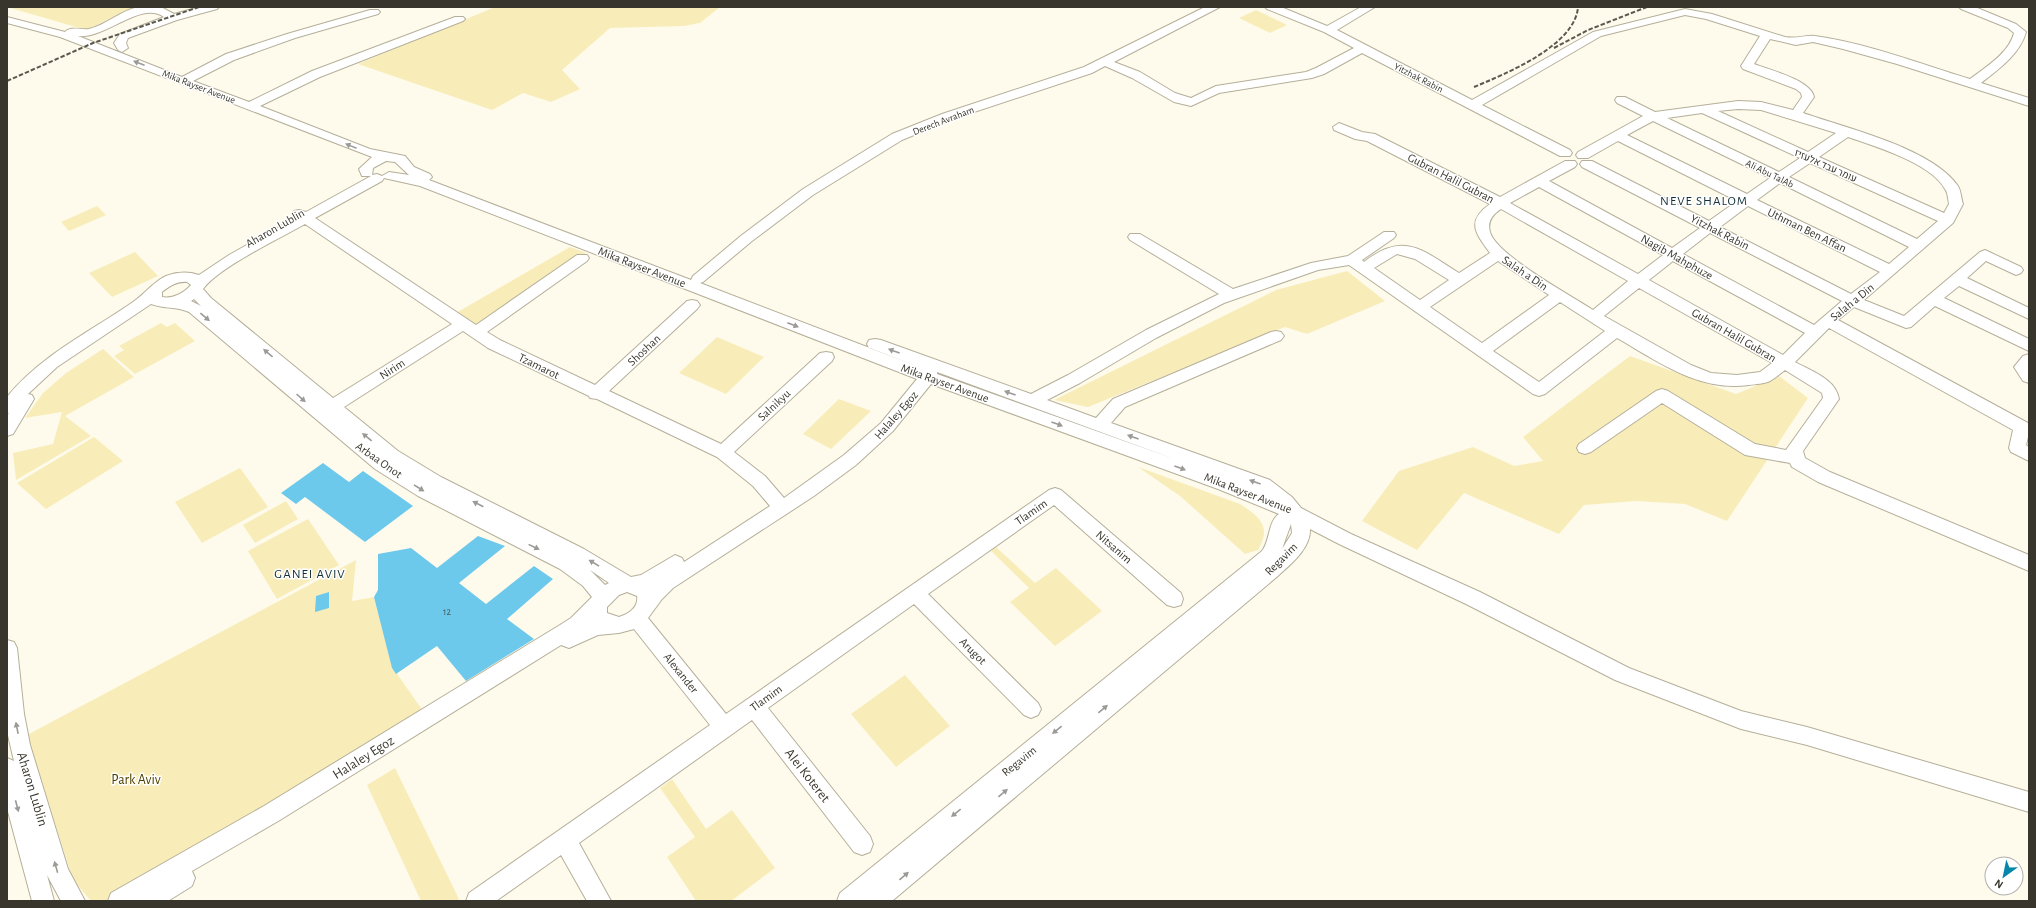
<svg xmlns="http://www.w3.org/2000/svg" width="2036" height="908" viewBox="0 0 2036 908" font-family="'Alegreya Sans',Heebo,sans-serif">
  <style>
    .green { fill: #f8edb9 }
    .building { fill: #6dc9eb }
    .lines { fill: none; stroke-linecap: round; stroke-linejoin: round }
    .minor-casing { stroke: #b5af99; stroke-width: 2 }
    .minor { fill: #fff; fill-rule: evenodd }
    .rail { stroke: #5b594e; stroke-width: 2; stroke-dasharray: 4.5 2; stroke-linecap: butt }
    .oneway { fill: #9c9a96 }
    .labels { text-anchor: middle; stroke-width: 3; stroke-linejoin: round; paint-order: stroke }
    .far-street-label { font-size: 10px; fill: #38362c; stroke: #fff }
    .number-label { font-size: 10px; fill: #455b5c }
    .street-label { font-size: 12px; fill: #38362c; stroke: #fff }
    .neighbourhood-label { font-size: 13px; letter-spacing: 1px; fill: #12303a; stroke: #fff }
    .near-street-label { font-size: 14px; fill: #38362c; stroke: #fff }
    .near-park-label { font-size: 14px; fill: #4e4100; stroke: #fff }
  </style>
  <rect width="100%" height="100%" fill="#fefbed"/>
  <path class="green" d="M7 7H146L124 12 86 30Z
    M495 7H720L700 23 684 26 610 28 562 70 580 89 551 102 523 93 492 110 358 64Z
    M1256 10 1287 25 1270 33 1239 18Z
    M97 206 106 215 69 231 61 222Z
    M570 247 586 253 478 328 456 313Z
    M135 252 158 276 112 297 89 273Z
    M1347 271 1385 301 1307 334 1285 327 1088 407 1054 400 1276 290Z
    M161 323 167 327 175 323 195 341 135 374 114 356 124 350 119 346Z
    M717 337 764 357 726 394 679 373Z
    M103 349 134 377 65 416 91 436 16 480 13 453 53 444 62 412 25 418 43 393 66 373Z
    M1630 356 1736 394 1779 376 1808 398 1727 521 1685 504 1636 501 1584 505 1559 534 1464 493 1417 550 1362 521 1399 471 1473 447 1514 466 1543 461 1523 437Z
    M839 399 871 411 831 449 803 434Z
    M94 437 123 461 46 509 17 483Z
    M1138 467 1240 504C1260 517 1272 527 1258 550L1245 554 1180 496Z
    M240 468 268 507 202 543 175 502Z
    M286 501 298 519 255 543 243 525Z
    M308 519 339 565 277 599 248 551Z
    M996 547 1035 583 1056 568 1102 611 1055 646 1010 602 1029 588 991 551Z
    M356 560 352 601 374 597 393 668 423 711 110 900 91 901 73 880 27 735Z
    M905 675 950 726 896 767 851 714Z
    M395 768 459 899 457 901H421L367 785Z
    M672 779 706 829 732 810 775 868 731 901H696L667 857 695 837 660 788Z"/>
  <path class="building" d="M323 463 349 482 363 471 413 506 365 542 305 497 296 504 281 493Z
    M478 536 505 546 459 583 486 604 534 566 553 579 507 619 534 639 466 681 437 646 396 674 392 668 374 597 378 590V554L411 548 437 568Z
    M329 592V608L315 612 316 596Z"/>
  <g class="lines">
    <g class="minor-casing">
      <path id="minor" d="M138 7H161L174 14 200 7H219L217 9 177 20 128 38 126 43 128 48 122 52 118 50 114 43 120 34 164 17C141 0 106 39 78 36L182 77 226 54 287 34 370 10H378L380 12 378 14 295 38 234 60 193 81 249 102 312 71 455 17H463L465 19 463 21 320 77 260 106 370 149 405 156 414 167 430 174 432 177 429 180 691 280 693 276 742 235 803 189 892 134 942 114 1084 67 1205 7H1220L1114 62 1140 72 1175 93 1191 98 1216 86 1306 72 1316 68 1354 48 1324 32 1267 9 1265 7H1281L1327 26 1361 7H1375L1337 30 1472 100 1593 32 1685 9 1712 14 1785 37C1797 39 1806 35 1815 36 1866 43 1921 64 1970 79 1986 67 2009 53 2014 33L2008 28 1961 9 1959 7H1975L2016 24 2026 32C2020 54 1999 69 1981 83L2029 98V106L1897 64 1843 49 1813 42 1796 45 1770 39 1754 64C1770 70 1811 80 1814 97L1803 113C1846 128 1932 148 1958 186 1961 191 1961 198 1963 204L1953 223 1864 300 1904 316 1980 252 1985 250 2021 267 2023 270 2021 273 2016 275 1986 261 1967 278 2029 308V319L1959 286 1944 298 2029 339V351L1935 306 1911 327 1906 328 1854 307 1838 320 2028 423 2029 433 2026 445 2029 447V461L2011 452 2009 448 2013 430 1829 328 1795 362C1811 371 1836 379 1839 399L1803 451 1805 458 1830 472 2029 555V571L1818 482 1792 467 1790 463 1745 455 1662 403 1591 452 1585 454 1579 452 1577 448 1579 444 1656 391 1662 389 1668 391 1755 444 1786 450 1823 398 1822 393 1785 370C1780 374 1775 378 1770 381 1764 384 1756 384 1749 385 1699 392 1659 362 1617 338L1545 394 1539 396 1533 394 1349 265 1318 270 1224 303 1156 338 1080 383 1047 400 1096 418 1113 399 1271 332 1276 331 1281 332 1284 336 1281 340 1125 407 1111 423 1270 480 1292 497 1301 508 1351 534 1480 592 1629 668 1741 711 1807 727 2029 792V812L1807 745 1741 729 1615 680 1466 604 1339 544 1310 529C1311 548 1291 564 1279 575L892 901H837L840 893 1262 551C1270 541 1268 521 1279 514L1218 489 931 384 893 431 856 465 814 496 673 588 662 599 648 618 726 714 1049 490 1055 488 1061 490 1181 593 1183 599 1181 605 1174 607 1167 605 1054 505 928 594 1038 703 1041 709 1038 715 1031 718 1024 715 914 604 768 708 870 836 873 844 870 852 862 855 854 852 752 720 579 843 611 901H587L561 855 496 901H466L469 893 710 725 634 629 619 633 598 635 569 648 561 645 280 820 192 871 195 878 192 886 168 901H108L111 893 264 806 560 625 571 618 592 597 583 586 560 569 418 496 375 469 189 312C176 306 164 309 151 304L57 367 28 394 32 395 34 399 13 434 7 436V416L9 413 7 414V397C41 355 90 332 133 302 145 294 153 282 166 276 177 272 187 271 199 275L229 255 295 218 292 214 294 211 299 210 306 212 371 176H362L359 169 372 157 60 37 7 23V17L65 32C70 26 81 30 89 29 106 25 120 11 138 7ZM1685 15 1706 19 1760 36 1741 66 1743 69 1796 89 1801 93 1802 97 1793 110 1761 102 1738 101 1655 112 1625 97H1617L1615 100 1617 103 1643 116 1578 152 1576 155 1578 158H1588L1618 141 1737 201 1709 221 1592 161H1582L1580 164 1582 167 1700 228 1672 248 1549 181 1575 167 1577 164 1575 161H1565L1500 197 1375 134 1362 132 1339 123 1333 127 1334 130 1355 139 1367 141 1490 204C1466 221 1475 233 1490 253L1459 273C1422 250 1404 231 1364 262L1362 260 1394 238 1396 235 1394 232H1384L1348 256 1311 263 1233 289 1140 234H1130L1128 237 1130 240 1219 294 1146 330 1068 375 1031 394 881 340 875 339 869 340 867 344 869 348 922 368 700 283 703 282 752 241 813 195 902 140 950 120 1092 73 1105 66 1132 78 1174 102 1191 106 1219 93 1312 78 1324 74 1362 53 1560 156H1570L1572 153 1570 150 1482 105 1601 36ZM1738 109 1761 110 1836 133 1808 152 1718 111ZM1702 113 1800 158 1779 172 1667 118ZM1653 121 1770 178 1747 194 1627 135ZM1848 137C1874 146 1931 163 1945 189 1948 193 1948 199 1949 204L1944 213 1819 157ZM386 161 395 162 409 175 389 172 382 176 377 174 372 175 373 168ZM1810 163 1938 221 1917 239 1789 177ZM384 178 420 186 917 379 881 423 844 455 784 498 765 476 734 452 832 361 834 357 832 353 826 352 820 353 721 444 609 391 697 309 700 305 697 301 692 300 687 301 595 385 500 340 487 332 587 261 589 258 587 255H577L476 325 315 218 382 181ZM1780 183 1909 247 1889 264 1757 200ZM1539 187 1663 255 1638 274 1510 203ZM1748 206 1880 272 1851 294 1720 227ZM1501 209 1628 281 1593 310C1572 296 1496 255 1490 232 1487 222 1492 215 1501 209ZM305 224 452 324 333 398 211 298 203 289C219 267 279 239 305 224ZM1710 233 1842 301 1814 325 1683 254ZM1397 254 1415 259 1449 280 1420 300 1374 268ZM1498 261 1549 295 1482 343 1430 307ZM1673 261 1805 333 1783 355 1649 280ZM187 282 191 285C184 293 173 299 162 297V292C170 286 177 281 187 282ZM1639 288 1772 363 1760 372 1737 375 1711 373 1691 365 1604 316ZM194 299 201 306 191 301ZM1560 302 1605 331 1539 382 1493 351ZM463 331 488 348 589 396 590 398 597 399 717 457 753 486 770 506 684 562 682 558 675 555 641 575 631 577 584 549 441 477 398 451 344 407ZM937 372 1177 460 937 374ZM1291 524 1292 533 1282 549ZM590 570 609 583 605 585ZM627 592 637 596C639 607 629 614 619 617L607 613V607L619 595Z
        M2029 354V383L2023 381 2014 367 2023 356Z
        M7 640 14 642 17 648 24 714 30 745 68 869 85 901H61L47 875 54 901H32L7 808V758L14 761 7 731Z"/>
    </g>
    <use href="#minor" class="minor"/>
    <path class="rail" d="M1554 48 1588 30 1647 7
      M7 81 93 43 199 7
      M1474 87C1505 74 1575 46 1578 7"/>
  </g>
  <defs><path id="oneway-solid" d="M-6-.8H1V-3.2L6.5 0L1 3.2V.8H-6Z"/></defs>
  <g class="oneway">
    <use href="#oneway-solid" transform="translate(139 63) rotate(-159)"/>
    <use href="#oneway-solid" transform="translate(351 146) rotate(-158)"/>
    <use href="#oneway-solid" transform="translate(205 317) rotate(40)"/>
    <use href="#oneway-solid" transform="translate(793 325) rotate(21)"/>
    <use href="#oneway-solid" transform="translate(894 351) rotate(-160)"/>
    <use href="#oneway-solid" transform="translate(268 353) rotate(-140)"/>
    <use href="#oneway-solid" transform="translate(1010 393) rotate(-160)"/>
    <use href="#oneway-solid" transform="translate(301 398) rotate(42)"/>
    <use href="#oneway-solid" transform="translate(1057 424) rotate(20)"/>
    <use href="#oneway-solid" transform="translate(367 437) rotate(-141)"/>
    <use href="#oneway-solid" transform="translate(1133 437) rotate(-160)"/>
    <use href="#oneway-solid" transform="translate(1180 468) rotate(20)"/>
    <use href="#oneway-solid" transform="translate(1255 482) rotate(-160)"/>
    <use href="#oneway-solid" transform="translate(419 488) rotate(32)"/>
    <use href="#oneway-solid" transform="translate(478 504) rotate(-153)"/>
    <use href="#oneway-solid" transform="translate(534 547) rotate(26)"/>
    <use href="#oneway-solid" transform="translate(594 563) rotate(-149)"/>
    <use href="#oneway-solid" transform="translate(1103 709) rotate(-40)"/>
    <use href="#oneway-solid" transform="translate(17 728) rotate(-101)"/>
    <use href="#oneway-solid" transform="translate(1057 730) rotate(141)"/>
    <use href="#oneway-solid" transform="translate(1003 793) rotate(-40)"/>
    <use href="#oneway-solid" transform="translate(17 806) rotate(75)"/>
    <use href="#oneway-solid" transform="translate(956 813) rotate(141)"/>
    <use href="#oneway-solid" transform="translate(56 867) rotate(-106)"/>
    <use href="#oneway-solid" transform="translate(904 876) rotate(-40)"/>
  </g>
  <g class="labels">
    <g class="far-street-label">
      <text transform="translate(1419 77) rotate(27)" y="4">Yitzhak Rabin</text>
      <text transform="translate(199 86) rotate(21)" y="4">Mika Rayser Avenue</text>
      <text transform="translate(943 120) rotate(-21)" y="4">Derech Avraham</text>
      <text transform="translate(1826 165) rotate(24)" y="4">עומר עבד אלעזיז</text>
      <text transform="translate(1770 173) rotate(26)" y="4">Ali Abu TalAb</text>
    </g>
    <g class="number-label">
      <text x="447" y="615">12</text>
    </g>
    <g class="street-label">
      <text transform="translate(1451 178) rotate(27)" y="4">Gubran Halil Gubran</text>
      <text transform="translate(275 228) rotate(-30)" y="4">Aharon Lublin</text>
      <text transform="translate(1807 230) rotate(26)" y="4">Uthman Ben Affan</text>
      <text transform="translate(1720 232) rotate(27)" y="4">Yitzhak Rabin</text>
      <text transform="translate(1677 257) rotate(29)" y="4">Nagib Mahphuze</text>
      <text transform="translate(642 267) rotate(21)" y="4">Mika Rayser Avenue</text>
      <text transform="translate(1525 273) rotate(34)" y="4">Salah a Din</text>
      <text transform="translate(1852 302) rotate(-39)" y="4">Salah a Din</text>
      <text transform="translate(1734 335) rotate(30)" y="4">Gubran Halil Gubran</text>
      <text transform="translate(644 350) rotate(-43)" y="4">Shoshan</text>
      <text transform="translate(539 366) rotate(26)" y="4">Tzamarot</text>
      <text transform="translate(392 369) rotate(-33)" y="4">Nirim</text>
      <text transform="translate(945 383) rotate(20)" y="4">Mika Rayser Avenue</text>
      <text transform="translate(774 405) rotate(-43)" y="4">Salnikyu</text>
      <text transform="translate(896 415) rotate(-49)" y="4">Halaley Egoz</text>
      <text transform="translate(379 460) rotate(35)" y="4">Arbaa Onot</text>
      <text transform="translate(1248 493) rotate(21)" y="4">Mika Rayser Avenue</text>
      <text transform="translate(1031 512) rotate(-35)" y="4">Tlamim</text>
      <text transform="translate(1114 547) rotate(41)" y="4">Nitsanim</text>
      <text transform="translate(1281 559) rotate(-45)" y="4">Regavim</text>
      <text transform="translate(973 651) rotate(45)" y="4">Arugot</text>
      <text transform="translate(681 673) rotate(51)" y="4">Alexander</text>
      <text transform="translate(766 698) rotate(-36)" y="4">Tlamim</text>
      <text transform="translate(1019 761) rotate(-39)" y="4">Regavim</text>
    </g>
    <g class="neighbourhood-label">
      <text x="1704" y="205">NEVE SHALOM</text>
      <text x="310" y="578">GANEI AVIV</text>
    </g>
    <g class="near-street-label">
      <text transform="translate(363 757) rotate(-32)" y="5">Halaley Egoz</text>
      <text transform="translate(808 775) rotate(52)" y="5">Alei Koteret</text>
      <text transform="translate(33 789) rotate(73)" y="5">Aharon Lublin</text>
    </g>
    <g class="near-park-label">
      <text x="136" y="784">Park Aviv</text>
    </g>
  </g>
  <rect width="2036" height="908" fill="none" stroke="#38362c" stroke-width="16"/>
  <g transform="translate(2004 876) rotate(213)"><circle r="19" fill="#ffffff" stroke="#afafab"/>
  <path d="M0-3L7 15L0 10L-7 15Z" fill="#0687aa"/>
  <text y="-6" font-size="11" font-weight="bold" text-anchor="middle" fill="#38362c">N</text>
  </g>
</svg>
